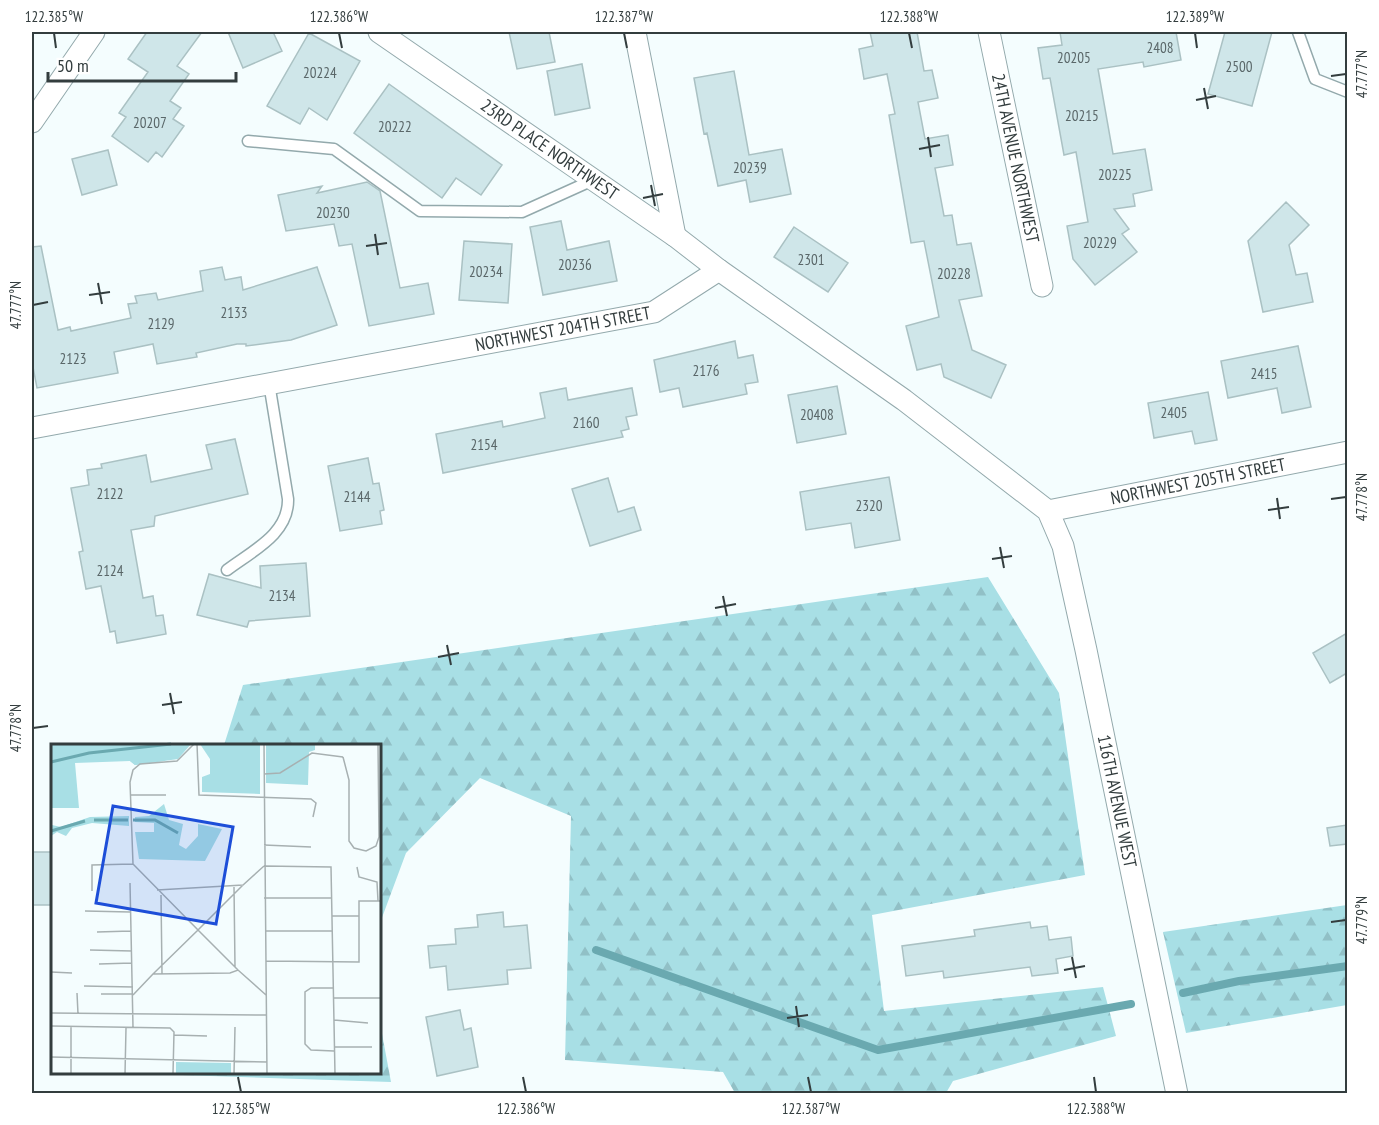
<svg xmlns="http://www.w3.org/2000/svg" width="1379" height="1125" viewBox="0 0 1379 1125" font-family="'PT Sans Narrow',sans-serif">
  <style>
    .forest { fill: url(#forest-firs) }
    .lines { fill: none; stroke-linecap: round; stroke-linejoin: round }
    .stream { stroke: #6aa9b0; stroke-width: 8 }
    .building { fill: #cfe6e9; stroke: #aac1c3; stroke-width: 1.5 }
    .service-casing { stroke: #93a9ac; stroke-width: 13 }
    .minor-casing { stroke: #93a9ac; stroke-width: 23 }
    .service { stroke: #fff; stroke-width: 10 }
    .minor { stroke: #fff; stroke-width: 21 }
    .ticks { fill: none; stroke: #333d3e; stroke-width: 2 }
    .labels { text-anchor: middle; stroke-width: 5; stroke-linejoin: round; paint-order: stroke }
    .number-label { font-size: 15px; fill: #5a6769 }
    .street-label { font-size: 18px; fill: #333d3e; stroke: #fff }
    .inset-river { fill: none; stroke: #6aa9b0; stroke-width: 3 }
    .inset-road { fill: none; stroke: #a7b0b1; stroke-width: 1.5 }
    .view { fill: #1d4ed8; fill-opacity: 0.15; stroke: #1d4ed8; stroke-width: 3 }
    .inset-edge { fill: none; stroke: #333d3e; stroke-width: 3 }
    .neatline { fill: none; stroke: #333d3e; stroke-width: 2 }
    .ticks-label { font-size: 15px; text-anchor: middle; fill: #333d3e }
  </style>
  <defs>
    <pattern id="forest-firs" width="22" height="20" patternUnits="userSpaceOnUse" patternTransform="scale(1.5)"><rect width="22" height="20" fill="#a8dfe5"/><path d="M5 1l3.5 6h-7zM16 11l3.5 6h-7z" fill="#91c0c6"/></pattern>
  </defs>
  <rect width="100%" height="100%" fill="#f4fdfe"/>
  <path class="forest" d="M988 577 1059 693 1085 875 872 915 884 1011 1103 987 1116 1036 953 1081 946 1093H735L723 1072 565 1060 571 816 480 778 406 853 380 923V746L224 745 243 685Z
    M1347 905V1005L1186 1033 1163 932Z
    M380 1023 391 1082 118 1073 380 1072Z"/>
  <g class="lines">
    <path class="stream" d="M596 950 878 1050 1131 1004
      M1183 993 1239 981 1348 966"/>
  </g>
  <path class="building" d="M147 32H202L177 66 189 74 170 101 181 108 173 119 184 126 162 157 156 152 148 162 112 136 126 117 119 113 148 72 128 59Z
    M228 32H273L282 51 243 68Z
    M509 32H549L555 62 517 69Z
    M870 32H917L924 71 932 70 938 98 918 102 925 139 948 135 953 165 935 168 944 216 952 215 957 245 971 243 982 296 959 300 972 350 1006 365 991 398 944 377 941 364 917 370 906 326 939 317 924 241 911 243 889 115 895 114 887 74 864 79 859 49 873 46Z
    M1060 32H1176L1181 60 1144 67 1143 62 1098 69 1113 154 1145 149 1152 190 1133 194 1135 206 1114 209 1129 229 1122 234 1137 252 1095 285 1073 259 1067 226 1088 222 1076 152 1064 155 1050 78 1043 79 1038 48 1062 45Z
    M1225 32H1272L1252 106 1208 94Z
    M309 33 360 61 327 120 309 108 300 124 267 106Z
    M582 64 590 108 555 115 547 71Z
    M734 71 749 155 782 149 791 194 750 202 746 180 718 186 707 133 704 134 694 78Z
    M389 84 502 165 481 195 456 178 442 198 354 133Z
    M108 150 117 185 82 195 72 159Z
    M367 182 380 191 400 288 428 283 434 314 369 326 352 244 339 246 334 224 286 231 278 195 322 186 317 193Z
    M1286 202 1309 225 1289 245 1296 275 1307 273 1313 302 1263 312 1248 241Z
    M561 221 567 250 609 241 617 281 543 295 530 227Z
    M794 227 848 263 828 292 774 257Z
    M464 241 512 244 508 303 459 300Z
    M41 246 58 330 70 327 71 331 131 318 128 304 137 303 135 296 156 293 158 300 203 291 200 271 222 267 225 280 241 277 243 290 317 267 337 325 291 340 246 346V344H237L196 353 197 357 157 364 153 344 114 352 118 373 37 388 32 362V247Z
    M735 341 738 358 753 355 758 382 745 384 747 394 683 407 679 388 660 392 654 360Z
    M1298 346 1311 407 1282 413 1277 388 1228 398 1221 361Z
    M837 386 846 434 797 443 788 395Z
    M566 388 568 400 632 388 637 415 626 417 629 429 621 431 623 437 443 473 436 434 502 421 503 427 545 418 540 393Z
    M1208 392 1217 440 1195 444 1192 431 1154 438 1148 403Z
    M235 439 248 494 155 516 154 526 131 530 143 598 153 596 156 616 163 615 166 634 117 643 115 631 110 632 101 586 86 589 79 552 83 551 71 488 89 485 87 470 102 468 101 464 146 455 151 482 212 469 206 445Z
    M368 458 373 484 379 483 384 510 380 511 382 524 340 531 328 466Z
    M889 477 900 540 855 548 851 523 806 530 800 492Z
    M608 478 618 512 634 507 641 530 590 546 572 489Z
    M306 563 310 616 249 621 247 627 197 615 209 574 261 588 260 566Z
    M1347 633V673L1330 683 1313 653Z
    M1347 825V844L1330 846 1327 828Z
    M32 852H52V905H33Z
    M503 912 504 927 527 925 531 968 507 970 508 984 448 990 446 966 430 968 428 946 456 944 455 929 478 927 477 915Z
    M1030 922 1031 928 1047 926 1049 940 1071 937 1073 956 1056 959 1058 973 1032 976 1030 967 944 978 943 971 906 976 902 946 975 936 974 930Z
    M460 1010 464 1030 471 1028 478 1067 437 1076 426 1017Z"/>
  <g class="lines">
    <g class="service-casing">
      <path id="service" d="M1298 32 1315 79 1348 92
        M248 141 334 149 420 211 522 212 593 180
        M227 570C252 551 289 534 288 499L269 383"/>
    </g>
    <g class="minor-casing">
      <g id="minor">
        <path id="s1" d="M379 32 675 236 719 270 904 400 1048 511 1063 546 1086 650 1177 1094"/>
        <path d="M635 32 675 236"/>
        <path id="s2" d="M989 32 1042 286"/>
        <path d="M32 122 94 32"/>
        <path id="s3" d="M32 428 654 312 719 270"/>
        <path id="s4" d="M1048 511 1348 452"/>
      </g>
    </g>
    <use href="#service" class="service"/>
    <use href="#minor" class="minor"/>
  </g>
  <path class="ticks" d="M54 33 56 48M339 33 342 48M624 33 627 48M909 33 912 48M1195 33 1197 48M1331 76 1346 74M1204 88 1208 109M1196 100 1216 96M928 137 931 157M919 149 940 145M651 185 655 206M643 198 663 194M375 234 378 255M366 246 387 243M98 283 102 304M89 295 110 292M33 305 48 302M1277 498 1280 519M1331 499 1346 497M1268 510 1289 507M1000 547 1004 568M992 559 1012 556M723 596 727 616M715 608 736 604M447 645 451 665M438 657 459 653M170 693 174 714M162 705 182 702M33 728 48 726M1331 922 1346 920M1072 957 1076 978M1064 970 1085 966M796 1006 799 1027M787 1018 808 1015M238 1077 241 1092M523 1077 526 1092M808 1077 811 1092M1094 1077 1096 1092"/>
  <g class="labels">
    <g class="number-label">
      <text x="1160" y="53">2408</text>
      <text x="1074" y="63">20205</text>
      <text x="1239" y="72">2500</text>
      <text x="320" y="78">20224</text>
      <text x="1082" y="121">20215</text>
      <text x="150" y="128">20207</text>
      <text x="395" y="132">20222</text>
      <text x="750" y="173">20239</text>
      <text x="1115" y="180">20225</text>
      <text x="333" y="218">20230</text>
      <text x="1100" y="248">20229</text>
      <text x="811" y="265">2301</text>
      <text x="575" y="270">20236</text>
      <text x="486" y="277">20234</text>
      <text x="954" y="279">20228</text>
      <text x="234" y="318">2133</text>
      <text x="161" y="329">2129</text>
      <text x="73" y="364">2123</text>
      <text x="706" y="376">2176</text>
      <text x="1264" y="379">2415</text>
      <text x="1174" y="418">2405</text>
      <text x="817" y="420">20408</text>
      <text x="586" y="428">2160</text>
      <text x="484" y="450">2154</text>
      <text x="110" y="499">2122</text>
      <text x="357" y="502">2144</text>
      <text x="869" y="511">2320</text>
      <text x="110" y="576">2124</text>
      <text x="282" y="601">2134</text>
    </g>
    <g class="street-label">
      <text dy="6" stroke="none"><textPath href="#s1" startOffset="207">23RD PLACE NORTHWEST</textPath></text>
      <text dy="6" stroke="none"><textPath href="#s2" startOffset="129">24TH AVENUE NORTHWEST</textPath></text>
      <text dy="6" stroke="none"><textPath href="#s3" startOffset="540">NORTHWEST 204TH STREET</textPath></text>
      <text dy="6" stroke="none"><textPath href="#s4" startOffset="153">NORTHWEST 205TH STREET</textPath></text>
      <text dy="6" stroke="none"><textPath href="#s1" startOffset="1122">116TH AVENUE WEST</textPath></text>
    </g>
  </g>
  <g transform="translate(51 744)">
    <rect width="330" height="330" fill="#f4fdfe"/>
    <path d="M0 0H140L113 17 84 21 79 17 24 19 28 64H0ZM113 60 118 76 132 80 128 101 135 105 147 92V80L171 85 154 117 88 115 84 88H103V79L84 78V73L98 72ZM78 72V82L41 79 21 84 15 92 6 88 0 92 1 81 10 83 39 73Z" fill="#a8dfe5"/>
    <path d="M79 0H140L127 15 84 21 79 17ZM149 0H209V50L151 48V33L159 30V15ZM215 0H264V6L258 8 257 41 215 39ZM125 318 180 319V330H125Z" fill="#a8dfe5"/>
    <path class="inset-river" d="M0 18 38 9 120 0M43 76H77M82 76H104L127 89M0 87 34 77"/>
    <path class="inset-road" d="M146 0 148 51 260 55 265 59 262 73M213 0 216 330M292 13 298 36V97L303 104 315 107 325 102 328 93 327 0M213 30 229 29 261 9 292 13M79 51H115M213 101 260 103M82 120 79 38 82 26 89 20 126 17 143 0M82 120 147 186 102 230M213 122 280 123 284 330M306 123 308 133 326 138 327 157M79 139 82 283M183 143 184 223M106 146 192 141 213 122M41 147V121L82 120M110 151 111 230M213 154H280M34 167 79 168M281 172H308M214 187H281M46 188 80 187M39 206 81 207M215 217 308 218V157H330M48 220 81 219M187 226 147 186 192 141M0 228 21 229M33 242 82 243M282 244H260L254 248V300L260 306 283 307M26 249 27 270M50 250H82M82 251 102 230 179 229 187 226 215 251M282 254H330M0 269 215 271M283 276 317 279M0 282 119 284 123 288 122 330M123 291 156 292M283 303H321M0 313 216 318M20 330V283M74 330 75 284M183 330 184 283"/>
    <path class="view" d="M62 62 182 83 165 180 45 159Z"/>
    <rect width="330" height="330" class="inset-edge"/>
  </g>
  <rect width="1379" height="1125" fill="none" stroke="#ffffff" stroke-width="66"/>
  <path d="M48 72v9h188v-9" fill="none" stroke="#333d3e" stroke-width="3"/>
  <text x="57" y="72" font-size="18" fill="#333d3e" stroke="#ffffff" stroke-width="4.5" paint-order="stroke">50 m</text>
  <rect x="33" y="33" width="1313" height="1059" class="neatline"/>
  <g class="ticks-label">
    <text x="54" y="22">122.385°W</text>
    <text x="339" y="22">122.386°W</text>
    <text x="624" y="22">122.387°W</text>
    <text x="909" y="22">122.388°W</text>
    <text x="1195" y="22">122.389°W</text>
    <text transform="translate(1362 74) rotate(-90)" y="5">47.777°N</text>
    <text transform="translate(16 305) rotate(-90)" y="5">47.777°N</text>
    <text transform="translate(1362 497) rotate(-90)" y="5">47.778°N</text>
    <text transform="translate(16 728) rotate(-90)" y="5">47.778°N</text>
    <text transform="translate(1362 920) rotate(-90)" y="5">47.779°N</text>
    <text x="241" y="1114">122.385°W</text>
    <text x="526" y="1114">122.386°W</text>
    <text x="811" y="1114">122.387°W</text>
    <text x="1096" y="1114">122.388°W</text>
  </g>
</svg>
